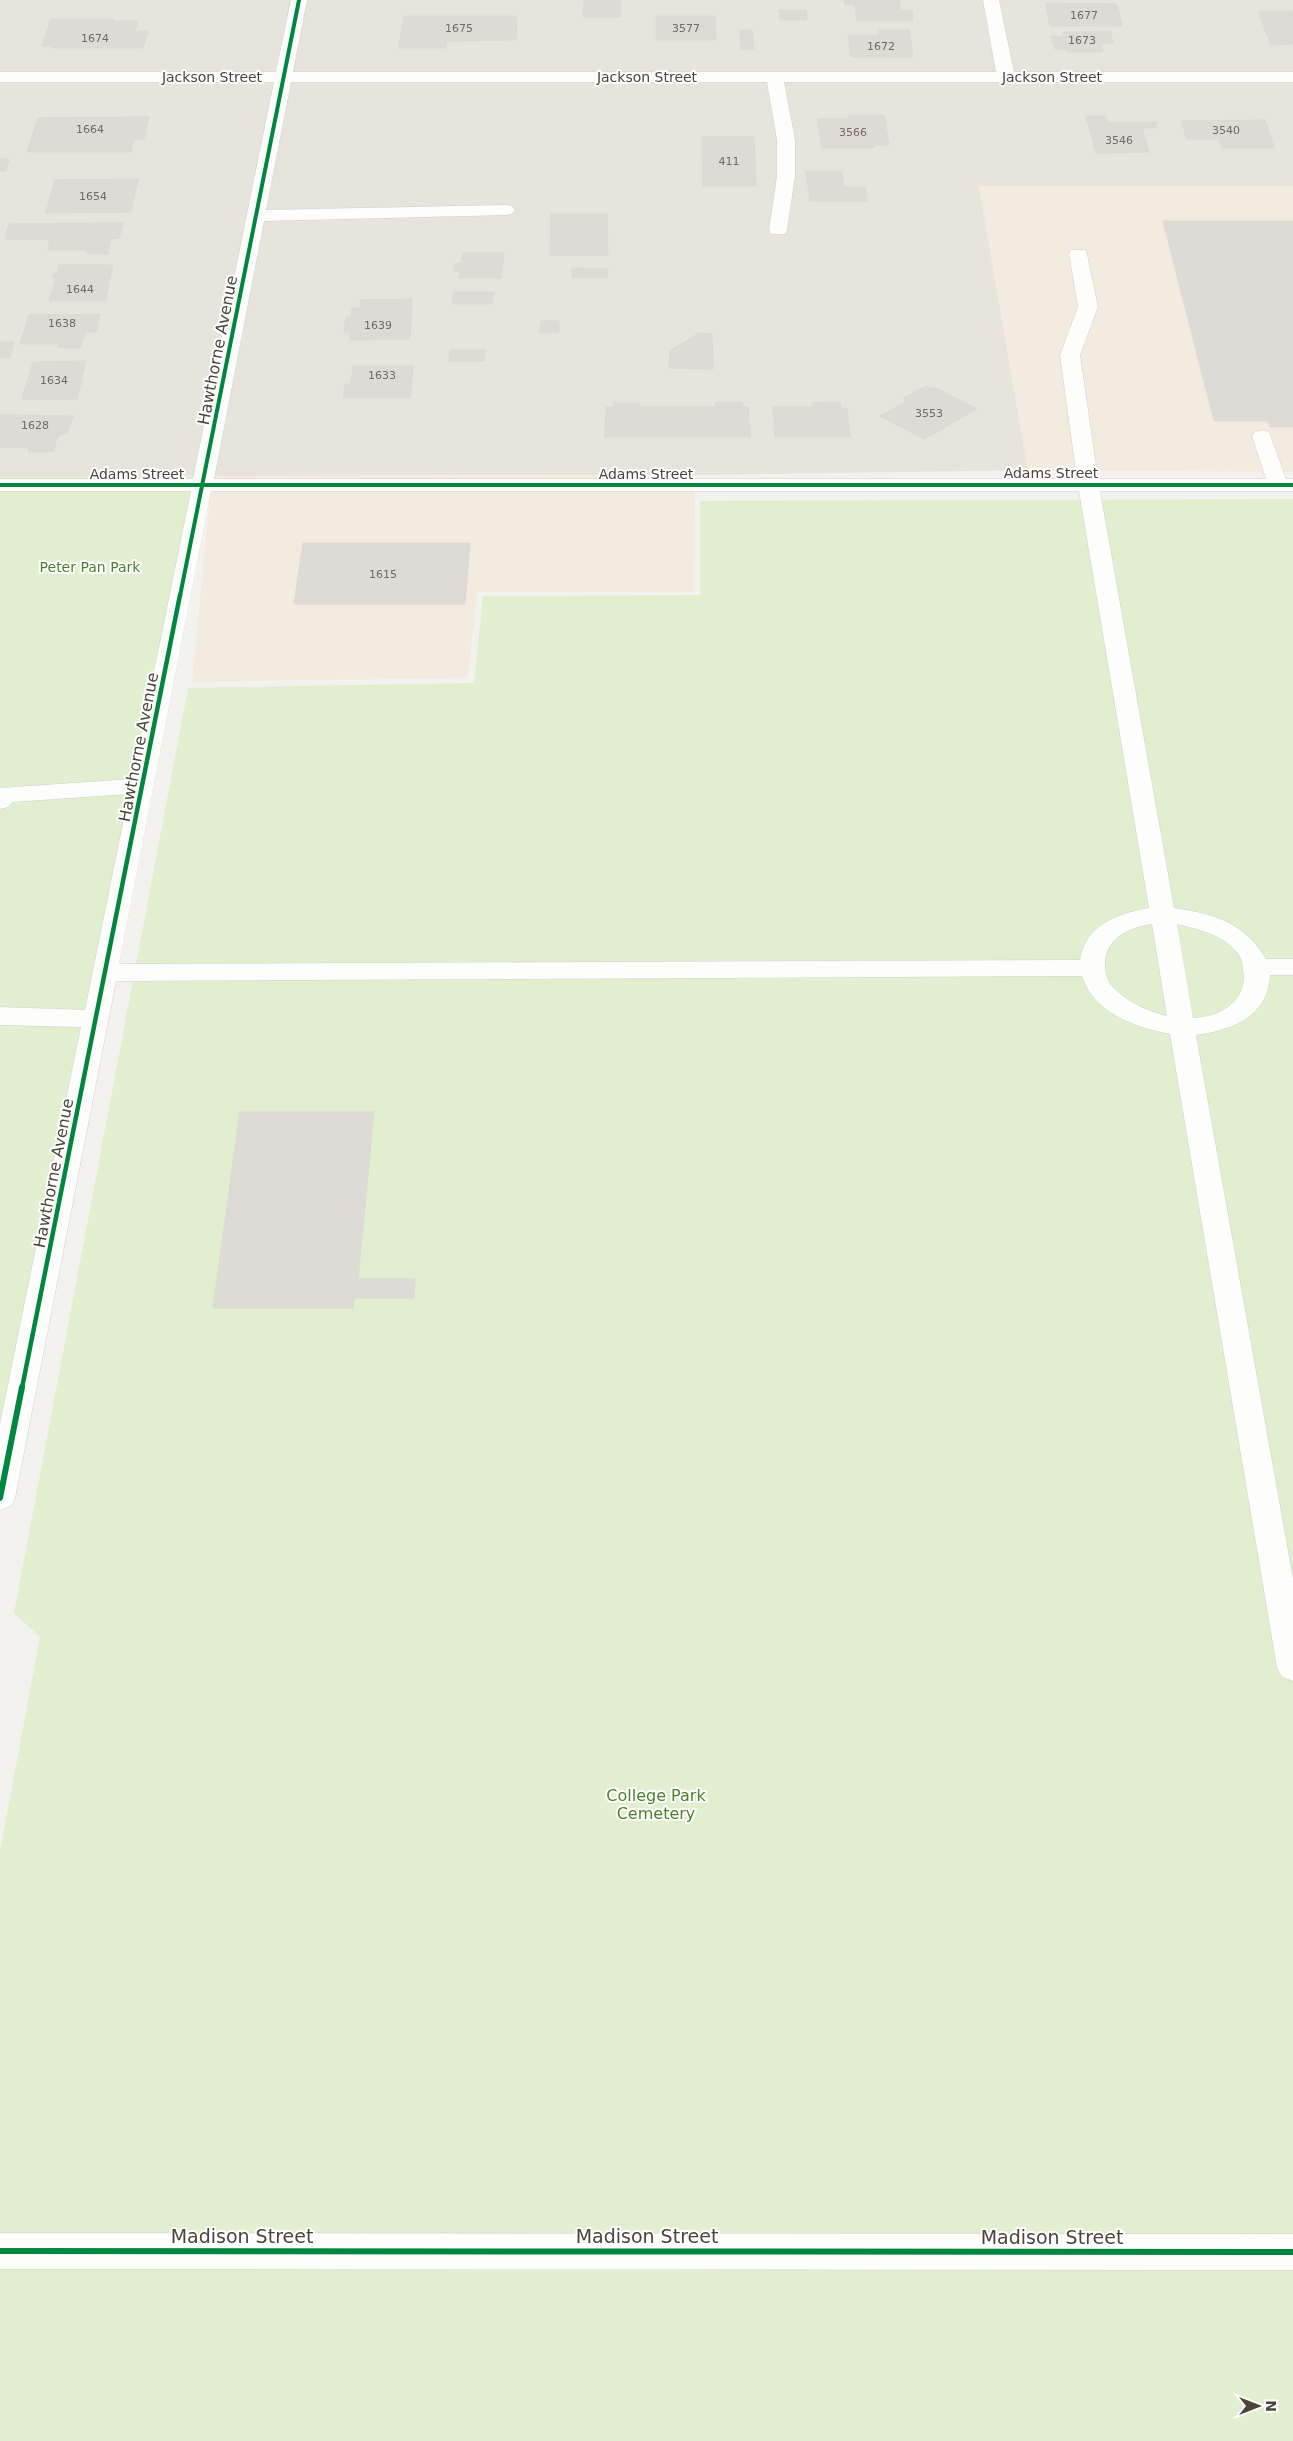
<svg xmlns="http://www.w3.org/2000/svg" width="1293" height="2441" viewBox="0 0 1293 2441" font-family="'DejaVu Sans',sans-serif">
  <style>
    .residential { fill: #e7e4dc }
    .commercial { fill: #f3ebdf }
    .green { fill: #e1eecf }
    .building { fill: #dedbd6; stroke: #dcd9d4 }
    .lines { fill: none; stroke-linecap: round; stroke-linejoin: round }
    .minor-casing { stroke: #d2d0cb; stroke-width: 1 }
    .minor { fill: #fdfdfc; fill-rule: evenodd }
    .cycleway-far2-casing { stroke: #fff; stroke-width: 5.5 }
    .cycleway-far1-casing { stroke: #fff; stroke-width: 8 }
    .cycleway-casing { stroke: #fff; stroke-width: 9 }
    .cycleway-far2 { stroke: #00873e; stroke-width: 4 }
    .cycleway-far1 { stroke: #00873e; stroke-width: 4.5 }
    .cycleway { stroke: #00873e; stroke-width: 6 }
    .labels { text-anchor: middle; stroke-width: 4; stroke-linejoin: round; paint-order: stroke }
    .far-number-label { font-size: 11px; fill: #706a61 }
    .far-street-label { font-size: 14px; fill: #4b4439; stroke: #fff }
    .far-park-label { font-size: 14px; fill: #4a7f2a; stroke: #fff }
    .street-label { font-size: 16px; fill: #4b4439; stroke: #fff }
    .park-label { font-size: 16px; fill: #4a7f2a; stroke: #fff }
    .near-street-label { font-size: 19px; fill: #4b4439; stroke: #fff }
  </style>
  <rect width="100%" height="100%" fill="#f4f2ee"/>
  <path class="residential" d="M0 0H1293V186H979L1028 470 695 475 0 476Z"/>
  <path class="commercial" d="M979 186H1293V472L1028 470Z
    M695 475 694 592H477L468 678 192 682 212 476Z"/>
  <path class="green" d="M0 476H212L154 666 0 1461Z
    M1293 499V2441H0V1851L40 1637 14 1613 188 688 474 683 483 596 700 595V501Z"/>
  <path class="building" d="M584 0H621L620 17H583Z
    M844 0H899L901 10H912L913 21H857L855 5H845Z
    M1046 3 1117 4 1122 26H1050Z
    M779 10H806L807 20H780Z
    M1258 11H1293V44L1271 45Z
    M404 16H517L516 40 446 41V48H399Z
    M656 16H715L716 40H656Z
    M51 19H114L113 21H138L135 31H148L143 48H52L53 46H42Z
    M740 30H752L754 49H741Z
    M879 30H909L913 57H851L848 35H880Z
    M1110 31 1113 43H1101L1103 52H1067L1066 49H1055L1051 36H1064L1063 32Z
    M848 115H884L889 145H874V148H822L818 119H848Z
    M1086 116H1105L1108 122H1156L1157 128H1142L1149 152 1096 153Z
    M149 117 144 139H134L131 152H27L38 118Z
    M1265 120 1274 148H1222L1219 139H1187L1181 121Z
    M702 137H754L756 186H703Z
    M0 159H9L6 171H0Z
    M806 171H841L844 187H865L867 201H810Z
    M138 179 131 212 46 213 55 180Z
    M551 214H607L608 255H550Z
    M1163 221H1293V427H1270L1268 421H1214Z
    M123 223 119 238 111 239 108 254H87L88 250H48L50 239H5L9 224Z
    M463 253H504L501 278H459L460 271H454V264L461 263Z
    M59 265H113L105 301H49L56 278H52L54 273H58Z
    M572 268 608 269 607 278H572Z
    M454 292H494L492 304H452Z
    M412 299 410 339 350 340V332H344L346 317H351L352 308H360V300Z
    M100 314 96 332H85L80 348H58L59 344H20L29 315Z
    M541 321H559V333H539Z
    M699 333 712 334 713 369 669 368 670 351Z
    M0 342H14L10 358H0Z
    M450 350H485L484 361H449Z
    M86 361 77 399H22L33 362Z
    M353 366H413L410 398H343L345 384H351Z
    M926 386 931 389 934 387 977 409 924 439 880 416 907 401 903 398Z
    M715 402H742L743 407H748L750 437H605L606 407H614V403H640V407H715Z
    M840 402 841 408H847L850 437H775L773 407H813V403Z
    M0 415 73 416 67 434 58 435 53 452H28L29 447H0Z
    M303 543H470L465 604H294Z
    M240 1112H374L358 1279H415L414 1298H354L353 1308H213Z"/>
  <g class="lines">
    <g class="minor-casing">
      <path id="minor" d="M291 0H307L293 72H996L983 0H999L1014 72H1293V82H784L795 140V176L787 230 785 234H771L769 230 777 176V140L767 82H291L266 210 506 205 512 206 515 210 512 214 506 215 264 221 214 479H1077L1060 355 1078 307 1069 254 1071 250H1085L1087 254 1098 307 1080 355 1098 479H1266L1252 436 1255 432 1262 430 1269 432 1286 479H1293V491H1100L1174 908C1214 914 1244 922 1266 959H1293V975H1270C1268 1017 1232 1030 1196 1035L1293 1579V1681L1282 1677 1277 1668 1170 1034C1136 1027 1094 1014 1082 976L116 981 15 1498 11 1506 0 1510V1424L81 1027 0 1025V1007L85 1010 129 794 12 802 8 807 0 809V788L132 779 191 491H0V479H193L274 82H0V72H276ZM211 491H1079L1149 908C1119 913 1085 925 1080 960L119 964ZM1152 924 1167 1016C1147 1011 1124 1001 1110 984 1107 979 1105 972 1105 966 1104 939 1129 927 1152 924ZM1177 924C1198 929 1225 935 1238 954 1242 959 1242 963 1243 969 1249 1000 1221 1017 1193 1018Z
        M0 2233 1293 2234V2270L0 2269Z"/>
    </g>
    <use href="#minor" class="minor"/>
    <g class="cycleway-far2-casing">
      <path id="cycleway-far2" d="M0 485H1293
        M180 596 299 0"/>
    </g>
    <g class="cycleway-far1-casing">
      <path id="cycleway-far1" d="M22 1388 180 595"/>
    </g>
    <g class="cycleway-casing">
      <path id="cycleway" d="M0 1498 22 1387
        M0 2251 1293 2252"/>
    </g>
    <use href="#cycleway-far2" class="cycleway-far2"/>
    <use href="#cycleway-far1" class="cycleway-far1"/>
    <use href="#cycleway" class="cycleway"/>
  </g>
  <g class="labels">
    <g class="far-number-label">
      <text x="1084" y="19">1677</text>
      <text x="459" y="32">1675</text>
      <text x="686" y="32">3577</text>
      <text x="95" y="42">1674</text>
      <text x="1082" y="44">1673</text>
      <text x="881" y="50">1672</text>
      <text x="90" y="133">1664</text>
      <text x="1226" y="134">3540</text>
      <text x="853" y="136">3566</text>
      <text x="1119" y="144">3546</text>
      <text x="729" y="165">411</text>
      <text x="93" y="200">1654</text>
      <text x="80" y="293">1644</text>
      <text x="62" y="327">1638</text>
      <text x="378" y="329">1639</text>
      <text x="382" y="379">1633</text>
      <text x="54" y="384">1634</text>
      <text x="929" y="417">3553</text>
      <text x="35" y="429">1628</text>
      <text x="383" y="578">1615</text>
    </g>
    <g class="far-street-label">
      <text x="212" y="82">Jackson Street</text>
      <text x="647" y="82">Jackson Street</text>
      <text x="1052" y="82">Jackson Street</text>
      <text x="1051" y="478">Adams Street</text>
      <text x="137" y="479">Adams Street</text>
      <text x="646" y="479">Adams Street</text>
    </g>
    <g class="far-park-label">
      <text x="90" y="572">Peter Pan Park</text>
    </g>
    <g class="street-label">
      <text transform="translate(217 350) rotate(-79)" y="6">Hawthorne Avenue</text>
      <text transform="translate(138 747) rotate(-79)" y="6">Hawthorne Avenue</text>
      <text transform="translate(53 1173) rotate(-79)" y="6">Hawthorne Avenue</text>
    </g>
    <g class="park-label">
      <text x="656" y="1801">College Park<tspan x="656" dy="18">Cemetery</tspan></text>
    </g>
    <g class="near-street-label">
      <text x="242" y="2243">Madison Street</text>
      <text x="647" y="2243">Madison Street</text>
      <text x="1052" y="2244">Madison Street</text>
    </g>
  </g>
  <g transform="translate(1258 2406) rotate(90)" stroke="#ffffff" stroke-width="4" paint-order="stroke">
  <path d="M0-4L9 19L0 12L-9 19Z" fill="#4b4439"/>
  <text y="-8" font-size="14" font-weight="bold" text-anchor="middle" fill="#4b4439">N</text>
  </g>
</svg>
